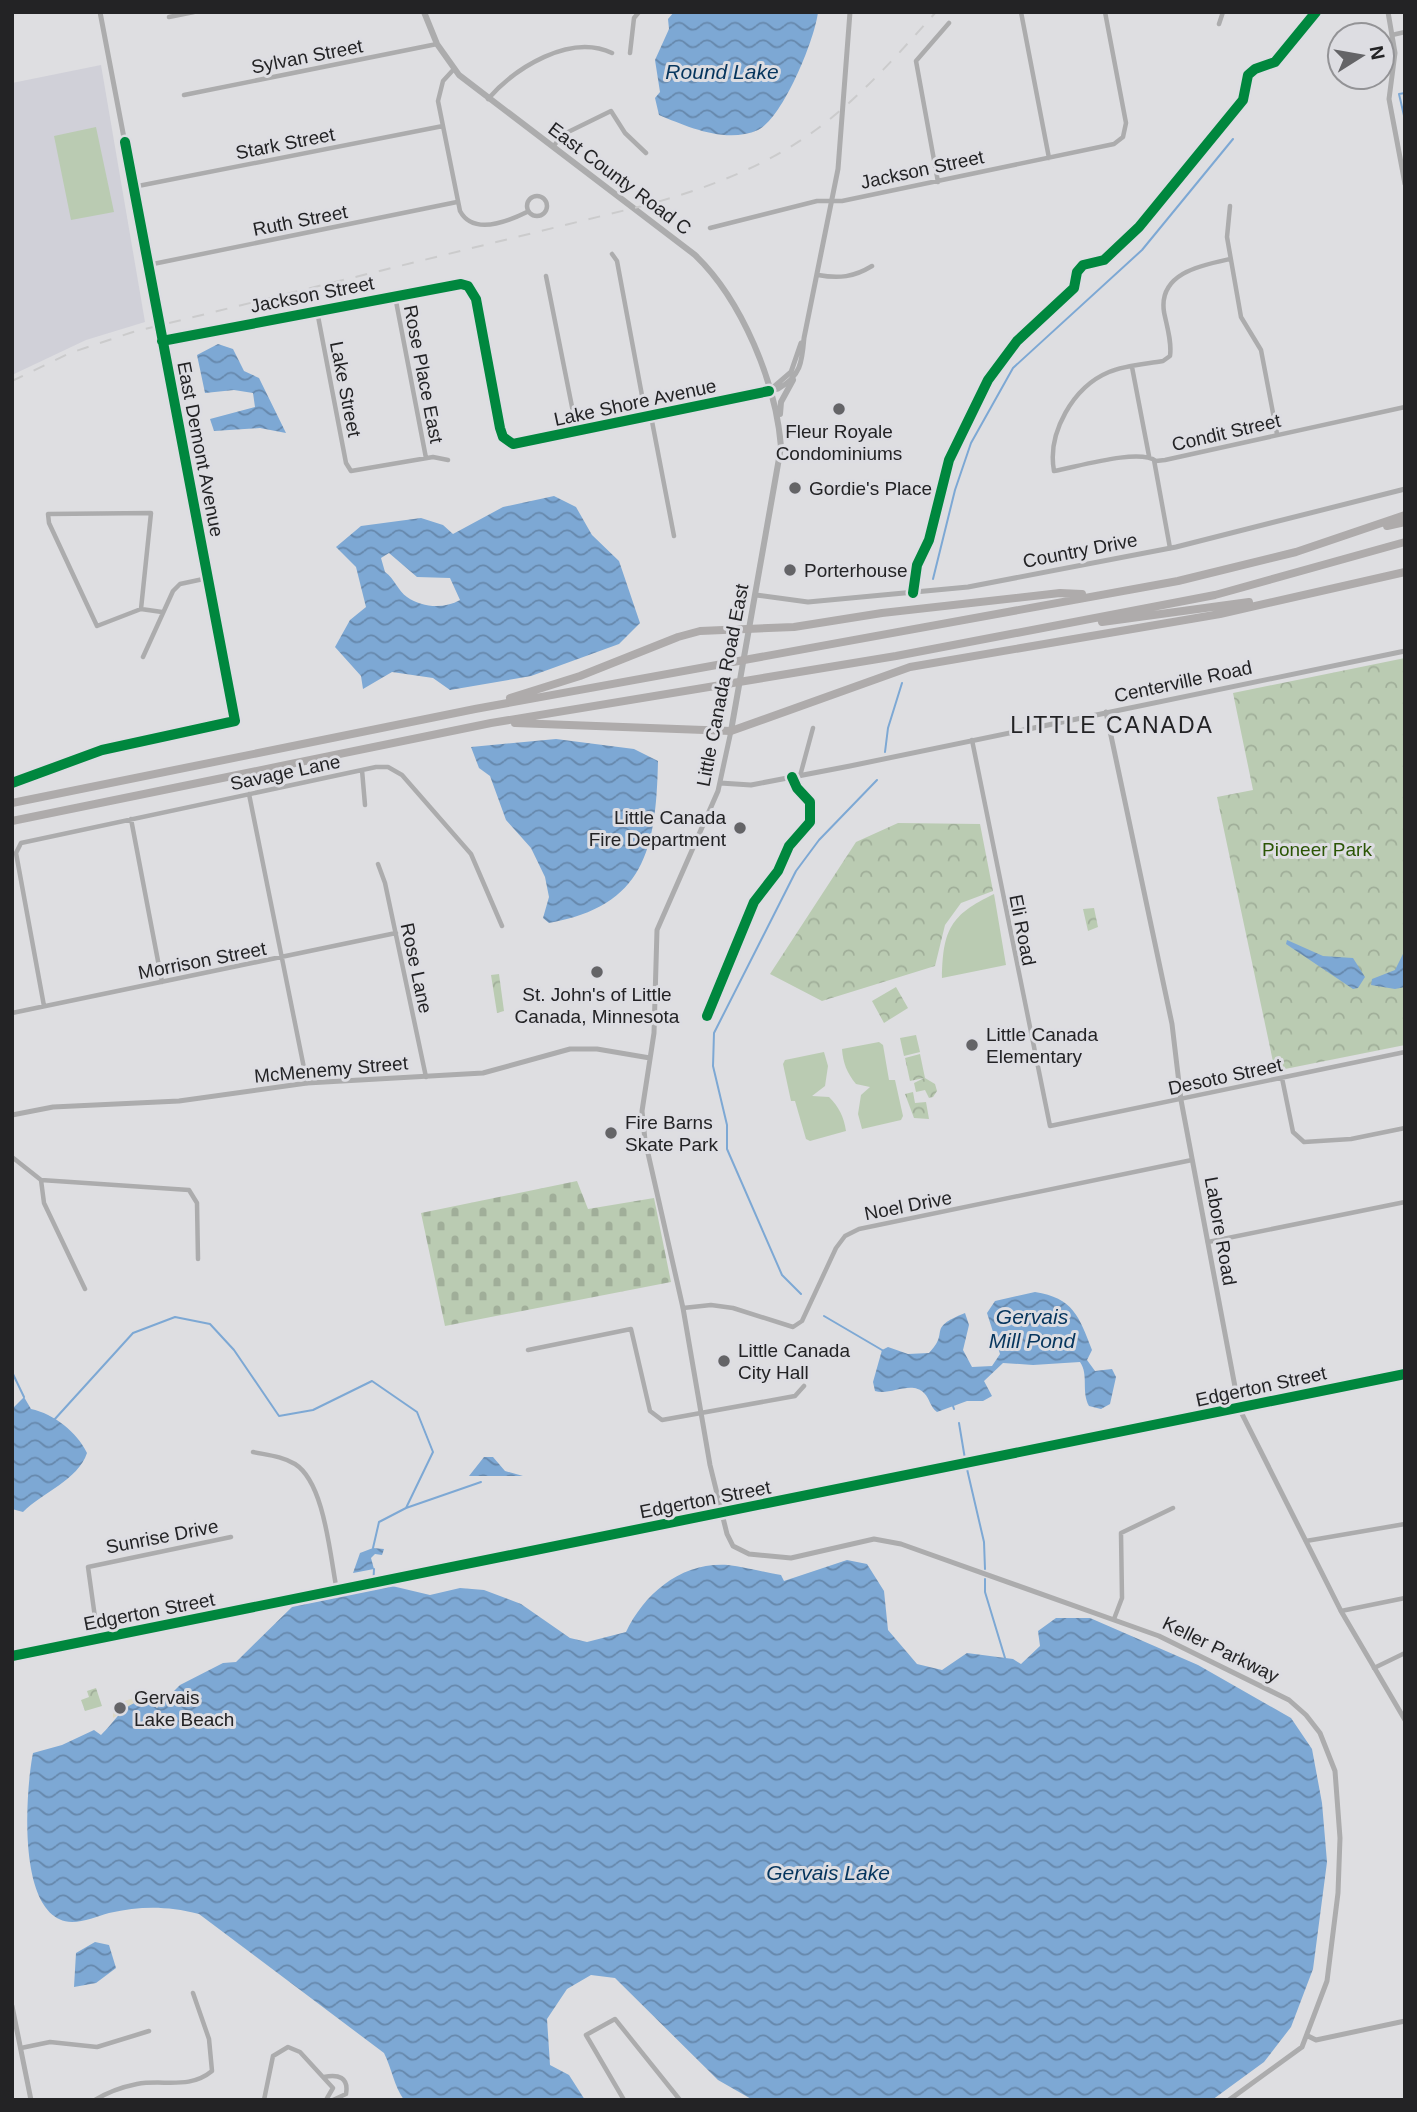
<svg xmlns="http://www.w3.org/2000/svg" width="1417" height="2112" viewBox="0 0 1417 2112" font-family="Arial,sans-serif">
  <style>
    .built { fill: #d0d0d8 }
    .green { fill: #bacbb2 }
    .sand { fill: url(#sand-dots) }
    .cemetery { fill: url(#cemetery-stones) }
    .park { fill: url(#park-crowns) }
    .water { fill: url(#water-waves); fill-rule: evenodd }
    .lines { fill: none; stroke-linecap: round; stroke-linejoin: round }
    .stream { stroke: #7da8d4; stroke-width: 2 }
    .minor { stroke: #acacad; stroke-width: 4.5 }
    .tertiary { stroke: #acacad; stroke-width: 5 }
    .secondary { stroke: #acacad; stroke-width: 6 }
    .motorway { stroke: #aeabab; stroke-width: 8 }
    .rail { stroke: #cbcbcc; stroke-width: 2; stroke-dasharray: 12 12; stroke-linecap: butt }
    .cycleway-casing { stroke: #dddde2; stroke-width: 15 }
    .cycleway { stroke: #00873e; stroke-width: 10 }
    .poi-dot { fill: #646467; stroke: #dddde2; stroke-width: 2.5 }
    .labels { text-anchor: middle; stroke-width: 6; stroke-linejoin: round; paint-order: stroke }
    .street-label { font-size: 19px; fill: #232325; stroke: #dddde2 }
    .poi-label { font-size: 19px; fill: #232325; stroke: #dddde2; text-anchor: start }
    .park-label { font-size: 19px; fill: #2b5505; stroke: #dddde2 }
    .water-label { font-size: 21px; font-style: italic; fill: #06355d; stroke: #dddde2 }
    .quarter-label { font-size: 23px; letter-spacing: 2px; fill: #232325; stroke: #dddde2 }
  </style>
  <defs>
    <pattern id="sand-dots" width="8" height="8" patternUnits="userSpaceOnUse" patternTransform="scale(1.75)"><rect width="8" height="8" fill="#ded9c6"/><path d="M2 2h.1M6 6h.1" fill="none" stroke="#bebaaa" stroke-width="1.8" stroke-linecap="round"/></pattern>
    <pattern id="cemetery-stones" width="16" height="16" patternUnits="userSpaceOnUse" patternTransform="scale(1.75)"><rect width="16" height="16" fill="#bacbb2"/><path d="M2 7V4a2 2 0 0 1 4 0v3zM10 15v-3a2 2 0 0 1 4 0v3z" fill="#a0ae99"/></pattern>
    <pattern id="park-crowns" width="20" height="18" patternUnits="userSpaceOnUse" patternTransform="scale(1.75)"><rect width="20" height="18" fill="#bacbb2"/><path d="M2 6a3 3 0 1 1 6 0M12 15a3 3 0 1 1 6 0" fill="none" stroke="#a0ae99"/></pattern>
    <pattern id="water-waves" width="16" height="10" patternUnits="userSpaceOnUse" patternTransform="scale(1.75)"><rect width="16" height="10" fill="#7da8d4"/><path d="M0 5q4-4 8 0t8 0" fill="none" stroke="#6688ac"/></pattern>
  </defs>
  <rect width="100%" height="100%" fill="#dedee1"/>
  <path class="built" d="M101 65 145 322 86 340 12 375V83Z"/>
  <path class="green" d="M96 127 114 212 71 220 54 136Z
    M994 894 1006 965 942 978C943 930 950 915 994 894Z
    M916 1035 920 1052 904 1056 900 1038Z
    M879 1042 883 1045 889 1080H895L903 1116 901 1120 862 1129 858 1114 861 1095 870 1087 856 1084C847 1073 843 1063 842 1049Z
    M824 1052 828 1066 825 1086 812 1096 829 1097C839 1107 844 1117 846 1131L810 1141 806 1139 795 1101H791L783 1064 785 1060Z"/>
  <path class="sand" d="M140 1696 148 1702H140L113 1718C112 1702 128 1700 140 1696Z"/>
  <path class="cemetery" d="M577 1181 588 1209 654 1198 671 1282 445 1326 421 1213Z"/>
  <path class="park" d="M1405 658V1045L1275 1071 1217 797 1253 790 1233 693Z
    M898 823 980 824 993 891 961 903 945 925 935 966 822 1001 770 974 856 842Z
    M1094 908 1098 927 1088 931 1083 909Z
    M499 974 504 1011 497 1013 491 975Z
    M896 987 908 1008 884 1023 872 1001Z
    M920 1054 925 1078 935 1084 937 1091 933 1097 929 1098 925 1090 916 1092 914 1083 924 1078 910 1081 905 1058Z
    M913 1092 915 1103 926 1102 929 1119 914 1118 905 1094Z
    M96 1688 102 1706 85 1711 81 1700 89 1697 87 1691Z"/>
  <path class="water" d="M674 12H818C815 39 783 118 758 130 726 144 688 127 659 115L655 98 660 92 655 60 669 29 668 19Z
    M218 344 233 349 244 371 259 378 286 433 260 428 214 431 210 419 255 407 253 393 234 390 205 393 197 355Z
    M554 496 576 507 592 535 619 561 640 623 619 644 531 676 450 690 433 678 392 672 363 689 361 676 335 647 350 620 366 607 356 567 336 547 361 526 421 518 443 525 453 534 503 507ZM389 553 417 577 450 578 460 600C444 609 423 608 407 597 398 591 395 579 385 572L381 558Z
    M556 739 634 749 658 761C656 849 645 906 549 923L543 918 549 897 545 877 531 848 506 820 490 776 479 768 471 747Z
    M1287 940 1323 956 1353 958 1365 977 1358 988 1353 989 1286 944Z
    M1405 950V987L1395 989 1371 985 1372 979 1395 970Z
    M1035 1292C1073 1298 1079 1316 1092 1350L1087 1360 1095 1371 1112 1369 1116 1377 1110 1404 1101 1409 1089 1406C1081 1391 1089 1375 1080 1362L1033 1365 1003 1363 984 1381 992 1396 983 1401H967L937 1412C930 1407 930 1399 924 1393 911 1380 890 1396 875 1391L873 1382 882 1350 888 1347 908 1354 929 1353C951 1331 925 1329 965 1313L969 1325 963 1350 972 1367 992 1366 1000 1354 987 1313 995 1301Z
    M24 1397 31 1409C54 1414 77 1432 87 1453 78 1480 42 1493 23 1512L12 1509V1409Z
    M484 1457H493L505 1471 523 1476H469Z
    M373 1548 384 1549 382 1555 375 1554 371 1558 374 1569 353 1573 360 1553Z
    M847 1560 867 1564 884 1591 888 1630 917 1664 942 1670 967 1653 1013 1659 1021 1664 1040 1646 1038 1631 1056 1618H1090L1198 1665 1291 1718 1312 1749 1322 1803 1327 1862 1313 1969 1291 2027 1264 2062 1212 2100H753L718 2080 615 1978 591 1975 567 1989 547 2019 550 2065 569 2075 585 2100H404C394 2086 392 2069 384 2053L199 1914C166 1906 142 1906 109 1913 98 1916 84 1922 72 1922 15 1920 26 1788 33 1753L62 1745 94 1730 101 1735C116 1722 131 1688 157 1708L180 1685 223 1663 236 1662 293 1606 392 1586 430 1595 460 1588 484 1590 521 1604 570 1638 587 1642 626 1632C645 1593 681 1562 728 1565 745 1567 763 1572 781 1575L784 1581Z
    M95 1942 109 1945 116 1968 96 1983 74 1987 76 1953Z"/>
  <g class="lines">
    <path class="stream" d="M1405 93 1399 94 1405 120
      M933 579 955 490 971 443 1013 368 1142 250 1233 139
      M885 752 888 728 902 683
      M801 1294 782 1275 727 1149V1125L713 1066 714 1033 796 871 819 840 877 780
      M824 1316 882 1350
      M12 1372 24 1397
      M953 1406 954 1409
      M54 1420 133 1333 175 1317 210 1324 234 1350 279 1416 313 1410 372 1381 417 1412 433 1452 406 1508
      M959 1423 965 1459
      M967 1469 984 1542 985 1569
      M373 1548 379 1522 406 1508 481 1482
      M985 1579V1592L1005 1658
      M373 1589 374 1569"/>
    <path class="minor" d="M1021 12 1049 158
      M169 17 194 12
      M1219 24 1223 12
      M1392 35 1405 32
      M630 53 634 18 639 12
      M454 69 443 81 438 101 460 211C473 235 507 222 527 212
      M184 95 437 44
      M488 99C515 68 570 33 612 53
      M553 147 562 135 611 111 625 133 646 153
      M938 182 916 61 949 23
      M133 187 443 126
      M527 206a10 10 0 1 1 20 0a10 10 0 1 1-20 0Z
      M1230 206 1227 237 1241 317 1261 350 1277 434
      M710 228 817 201H842L1114 144 1123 137 1126 123 1105 12
      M612 254 617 261 646 417
      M1230 259C1202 265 1158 273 1164 312 1167 327 1172 342 1170 356L1163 361C1146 364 1125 365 1109 372 1073 387 1047 433 1054 471 1077 467 1139 448 1156 461L1165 460 1405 407
      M148 265 457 202
      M818 275C839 279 854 277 872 266
      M546 276 577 432
      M395 296 426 458
      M317 311 346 463 351 471 433 457 448 460
      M1132 367 1149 456
      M651 416 674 536
      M1154 460 1170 548
      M151 513 141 609 97 626 49 523 48 514Z
      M141 609 162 612
      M143 657 173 591 180 584 208 578
      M972 740 1050 1126 1405 1052
      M362 770 365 805
      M800 776 813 728
      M249 794 307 1083
      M131 819 162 982
      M378 864 385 883 426 1077
      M44 1006 16 853 21 843 376 767H388L402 775 471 854 502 926
      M12 1013 396 933
      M1282 1078 1293 1132 1304 1142 1351 1139 1405 1128
      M12 1157 41 1180 189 1190 197 1203 198 1259
      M41 1180 44 1203 85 1289
      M1208 1242 1405 1202
      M683 1308 711 1305 733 1308 793 1327 802 1321 836 1248 845 1236 859 1229 1192 1160
      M528 1350 631 1329 650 1411 662 1420 795 1396 804 1386
      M253 1452C267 1455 282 1456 295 1464 325 1483 330 1557 337 1591
      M1306 1541 1405 1524
      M1341 1611 1405 1598
      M1114 1619 1122 1598 1121 1533 1173 1508
      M98 1639 88 1567 231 1537
      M1374 1668 1405 1653
      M21 2048 50 2042 97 2047 149 2031
      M324 2077C338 2074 349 2077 346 2094L333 2100
      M95 2100C108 2092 122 2087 137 2084 163 2079 189 2090 212 2071L209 2039 193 1993
      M264 2100 273 2056 288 2047 300 2052 333 2088 326 2100
      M624 2100 586 2035 615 2019 680 2100"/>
    <path class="tertiary" d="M1388 12 1395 53 1389 99 1405 184
      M162 341 461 284 468 286 476 299 500 428 503 437 513 444 778 389C801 376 802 362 804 338L838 169 850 12
      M769 391 791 372 801 343
      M756 595 808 602 968 587 1176 547 1405 489
      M1106 712 1172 1024 1181 1100 1239 1408 1341 1611 1405 1720
      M731 731 718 791 657 930 654 1033 642 1111 645 1140 683 1308 710 1465 727 1534 733 1546 749 1554 791 1558 874 1539 901 1544 1159 1636 1289 1700 1306 1715 1320 1733 1335 1771 1340 1838 1338 1893 1327 1981 1302 2047 1229 2100
      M12 783 102 750 235 721 100 12
      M720 783 751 785 850 766 1405 651
      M12 1115 53 1107 179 1101 307 1083 483 1073 570 1049H597L650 1058
      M12 1656 1405 1374
      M12 2006 31 2100
      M1308 2036 1316 2040 1405 2021"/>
    <path class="secondary" d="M424 12 437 44 459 75 695 255C742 300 776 383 781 447L731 731
      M780 414 781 402 793 380"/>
    <path class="motorway" d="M1387 526 1405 522
      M1102 622 1249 602
      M510 698 580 676 678 637 700 631 794 627 882 613 1060 593 1082 594
      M515 723 731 731 910 667 1220 614 1405 572
      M12 803 475 709 1178 581 1296 552 1405 515
      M12 821 491 723 896 656 1215 595 1405 542"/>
    <path class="rail" d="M12 381 70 353 133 332 646 205C706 189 767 166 817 129 862 96 899 53 936 12"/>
    <g class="cycleway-casing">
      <path id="cycleway" d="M162 341 461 284 468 286 476 299 500 428 503 437 513 444 769 391
        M913 593 917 565 929 540 949 460 988 380 1017 341 1074 288 1077 272 1083 265 1104 260 1139 227 1243 100 1248 75 1255 69 1275 62 1316 12
        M12 783 102 750 235 721 125 142
        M707 1016 754 902 778 871 789 846 810 822V802L797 788 792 777
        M12 1656 1405 1374"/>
    </g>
    <use href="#cycleway" class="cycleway"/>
  </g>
  <g class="poi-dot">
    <circle cx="839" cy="409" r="7"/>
    <circle cx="795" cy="488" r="7"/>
    <circle cx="790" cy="570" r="7"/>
    <circle cx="740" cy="828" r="7"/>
    <circle cx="597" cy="972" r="7"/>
    <circle cx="972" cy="1045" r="7"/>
    <circle cx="611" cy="1133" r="7"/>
    <circle cx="724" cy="1361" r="7"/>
    <circle cx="120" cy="1708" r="7"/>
  </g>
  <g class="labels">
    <g class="street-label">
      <text transform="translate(307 56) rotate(-11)" y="7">Sylvan Street</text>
      <text transform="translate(285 143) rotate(-11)" y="7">Stark Street</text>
      <text transform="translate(922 169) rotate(-12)" y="7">Jackson Street</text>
      <text transform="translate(620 178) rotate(37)" y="7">East County Road C</text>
      <text transform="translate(300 220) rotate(-11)" y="7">Ruth Street</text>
      <text transform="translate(312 294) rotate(-11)" y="7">Jackson Street</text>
      <text transform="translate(424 374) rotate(79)" y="7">Rose Place East</text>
      <text transform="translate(346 389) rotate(79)" y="7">Lake Street</text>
      <text transform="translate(635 402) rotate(-12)" y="7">Lake Shore Avenue</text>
      <text transform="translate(1226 432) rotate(-13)" y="7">Condit Street</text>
      <text transform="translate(201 449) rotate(79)" y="7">East Demont Avenue</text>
      <text transform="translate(1080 550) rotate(-11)" y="7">Country Drive</text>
      <text transform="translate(1183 681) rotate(-12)" y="7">Centerville Road</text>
      <text transform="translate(722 685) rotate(-79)" y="7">Little Canada Road East</text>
      <text transform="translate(285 772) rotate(-12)" y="7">Savage Lane</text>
      <text transform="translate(1023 930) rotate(79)" y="7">Eli Road</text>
      <text transform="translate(202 960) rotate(-11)" y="7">Morrison Street</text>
      <text transform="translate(417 968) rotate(78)" y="7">Rose Lane</text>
      <text transform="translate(331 1069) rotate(-5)" y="7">McMenemy Street</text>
      <text transform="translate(1225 1076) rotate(-12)" y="7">Desoto Street</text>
      <text transform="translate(908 1205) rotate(-11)" y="7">Noel Drive</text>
      <text transform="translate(1221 1231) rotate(80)" y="7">Labore Road</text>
      <text transform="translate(1261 1386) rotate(-12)" y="7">Edgerton Street</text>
      <text transform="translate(705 1499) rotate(-11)" y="7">Edgerton Street</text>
      <text transform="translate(162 1536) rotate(-11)" y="7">Sunrise Drive</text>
      <text transform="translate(149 1611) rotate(-11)" y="7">Edgerton Street</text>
      <text transform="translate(1221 1649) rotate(26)" y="7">Keller Parkway</text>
    </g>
    <g class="poi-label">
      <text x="839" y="438" text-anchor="middle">Fleur Royale<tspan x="839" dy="22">Condominiums</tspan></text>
      <text x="809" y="495">Gordie's Place</text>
      <text x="804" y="577">Porterhouse</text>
      <text x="726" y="824" text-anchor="end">Little Canada<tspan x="726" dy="22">Fire Department</tspan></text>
      <text x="597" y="1001" text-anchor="middle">St. John's of Little<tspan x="597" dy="22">Canada, Minnesota</tspan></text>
      <text x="986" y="1041">Little Canada<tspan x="986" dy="22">Elementary</tspan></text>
      <text x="625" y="1129">Fire Barns<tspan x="625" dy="22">Skate Park</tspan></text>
      <text x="738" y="1357">Little Canada<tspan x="738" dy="22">City Hall</tspan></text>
      <text x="134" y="1704">Gervais<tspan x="134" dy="22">Lake Beach</tspan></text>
    </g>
    <g class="park-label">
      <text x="1317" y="856">Pioneer Park</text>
    </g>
    <g class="water-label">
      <text x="722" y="79">Round Lake</text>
      <text x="1032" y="1324">Gervais<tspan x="1032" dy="24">Mill Pond</tspan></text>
      <text x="828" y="1880">Gervais Lake</text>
    </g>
    <g class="quarter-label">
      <text x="1112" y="733">LITTLE CANADA</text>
    </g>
  </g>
  <rect width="1417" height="2112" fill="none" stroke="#232325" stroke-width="28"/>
  <g transform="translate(1361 56) rotate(79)"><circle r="33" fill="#dddde2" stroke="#939396" stroke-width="2"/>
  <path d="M0-5L12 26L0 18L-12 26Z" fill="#646467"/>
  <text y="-10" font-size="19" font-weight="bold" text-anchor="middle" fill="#232325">N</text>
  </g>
</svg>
